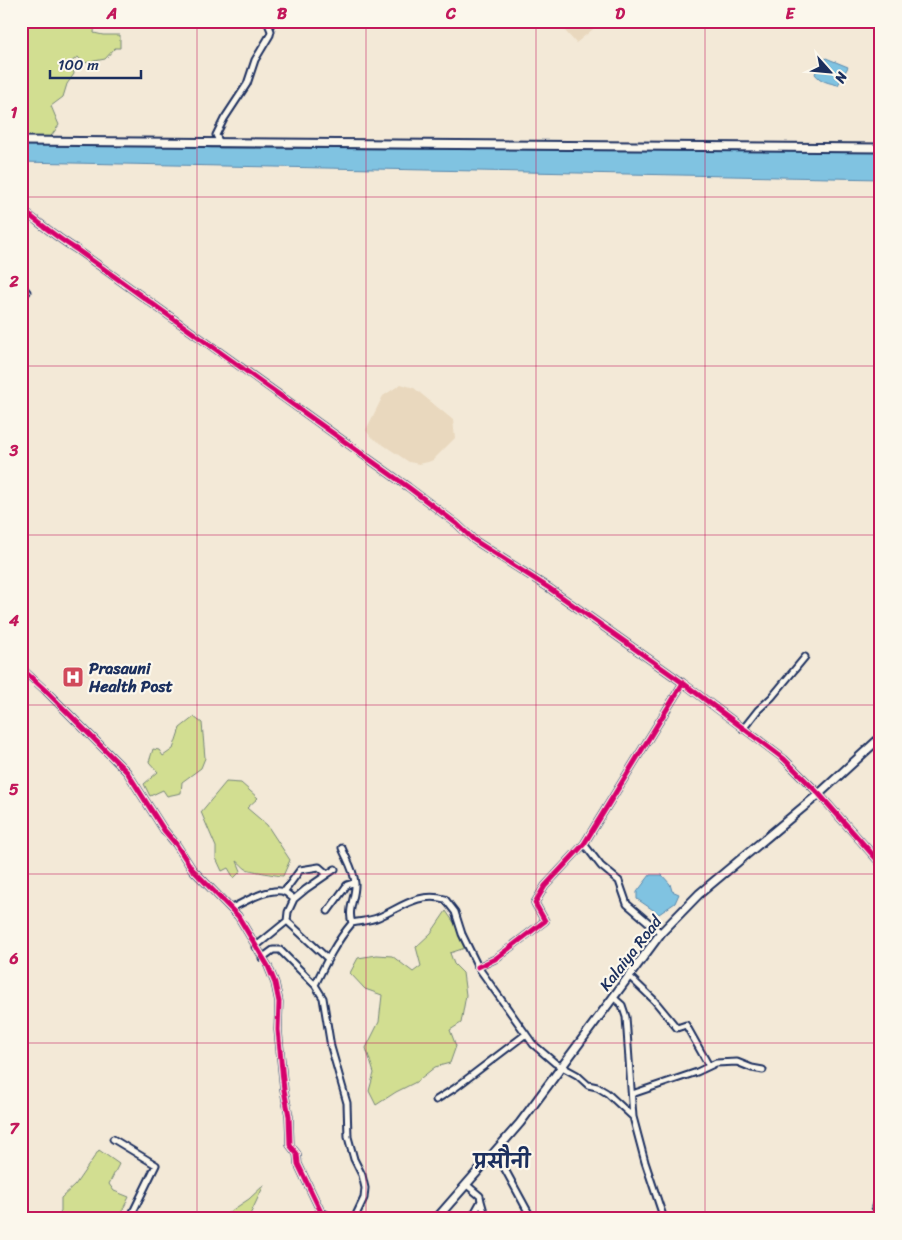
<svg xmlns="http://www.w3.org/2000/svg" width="902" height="1240" viewBox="0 0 902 1240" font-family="Sriracha,'Playpen Sans Deva',sans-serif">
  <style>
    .built { fill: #e9d8be }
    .green { fill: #d2de91; stroke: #768678 }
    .water { fill: #80c3e1; stroke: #5888ad }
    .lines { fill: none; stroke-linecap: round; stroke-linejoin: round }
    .street-casing { stroke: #1b2f5e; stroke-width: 9 }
    .secondary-casing { stroke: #1b2f5e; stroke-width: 11 }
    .street { stroke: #fbf7ec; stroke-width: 5 }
    .secondary { stroke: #fbf7ec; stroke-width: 7 }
    .cycleway-casing { stroke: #fbf7ec; stroke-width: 8 }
    .cycleway { stroke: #d6006c; stroke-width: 5 }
    .grid { fill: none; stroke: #c2185b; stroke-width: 1; stroke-opacity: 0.55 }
    .labels { text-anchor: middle; stroke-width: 4.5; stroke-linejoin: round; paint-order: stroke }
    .poi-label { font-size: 16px; font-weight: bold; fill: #1b2f5e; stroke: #fbf7ec; text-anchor: start }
    .street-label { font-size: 16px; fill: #1b2f5e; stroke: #fbf7ec }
    .quarter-label { font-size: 19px; font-weight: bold; fill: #1b2f5e; stroke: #fbf7ec }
    .neatline { fill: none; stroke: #c2185b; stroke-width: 2 }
    .grid-label { font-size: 16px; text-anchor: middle; font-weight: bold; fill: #c2185b }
  </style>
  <rect width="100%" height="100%" fill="#f3e9d7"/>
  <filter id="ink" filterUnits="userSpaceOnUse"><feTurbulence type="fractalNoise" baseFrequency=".02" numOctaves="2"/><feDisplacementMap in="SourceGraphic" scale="10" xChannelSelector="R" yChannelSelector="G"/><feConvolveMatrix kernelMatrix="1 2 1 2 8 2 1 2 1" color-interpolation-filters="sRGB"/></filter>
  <g filter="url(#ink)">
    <path class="built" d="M556 21H603L576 43Z
      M401 384 414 388 453 420 455 438 433 460 428 462 419 464 409 462 370 436 366 430 383 396Z"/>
    <path class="green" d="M21 21H95L94 33 103 35H120V48H115L105 59 84 63 78 57 72 61 74 74 67 84 63 97 51 106 59 125 49 139 21 138Z
      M194 717 202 723 205 758 201 768 182 782 181 793 167 796 163 790 150 796 144 784 158 772 149 762 153 749 159 750 163 756 173 749 180 728Z
      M226 782 241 783 258 798 247 808 267 825 290 860 283 876C279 876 252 871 246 869 243 867 240 863 237 861L241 871 234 878 228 868 222 871 216 858V847L201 812Z
      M446 911 455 924 465 948 450 953 454 964 463 973 466 995 461 1023 450 1030 456 1046 450 1063 435 1067 416 1082 396 1092 376 1105 369 1091 374 1073 366 1048 379 1022 382 995 365 989 350 973 358 958 377 955 392 956 413 972 421 966 416 947 431 933Z
      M99 1150 119 1164 109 1184 114 1191 129 1197 120 1215 126 1219H58L61 1211V1198L75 1185Z
      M264 1185 248 1219H219L249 1199Z"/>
    <path class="water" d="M826 58 848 67 838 85C830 83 821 82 815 74L819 64Z
      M21 144 187 145 211 148 881 151V179L21 162Z
      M650 875H662L670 884 672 891 679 894 675 903 659 914 637 899V892Z"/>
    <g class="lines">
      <g class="street-casing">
        <path id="street" d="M220 143 216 135 224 119 247 84 255 60 270 35 271 31 267 21
          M21 209C40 223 57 238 76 249L408 487 457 524 474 540 549 588 683 683
          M21 285 27 292
          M21 668 46 691 127 772 164 830 176 844 192 869 238 916 268 966 275 983 279 1002 278 1030 284 1090 289 1116 290 1145 297 1154 298 1164 321 1212 322 1219
          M743 729 758 710 772 697 805 657
          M874 743 881 749
          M584 844 601 866 619 881 627 904 661 933
          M342 848C347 860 354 870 355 883 356 897 347 909 352 923
          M284 892 300 870 319 867 327 874
          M294 899 288 912 287 921 327 958
          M232 908C244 902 271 886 285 892 288 894 291 897 294 899L306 889 335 869
          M328 911 347 885 353 883 355 884
          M255 947 287 921
          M262 958 273 950H280L315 985 323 998 331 1047 347 1103 348 1137 354 1159 362 1175 365 1188 364 1198 354 1219
          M478 967 495 959 545 921 535 903 536 901 545 886 584 844 683 683 784 759 819 794 881 864
          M628 975 654 1000 677 1028 686 1025 709 1066
          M315 985C326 962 336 942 352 923 361 921 370 921 379 917 402 907 418 892 445 899L455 912 462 934 478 967 533 1044 555 1063 577 1075 588 1085 597 1087 607 1093 633 1117
          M613 997 622 1005 626 1017 633 1117 645 1162 664 1219
          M632 1094 697 1072 716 1063 737 1062 752 1068 763 1070
          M436 1100 455 1088 526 1034
          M113 1139 156 1165 131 1216
          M495 1151 532 1219
          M467 1185 480 1196 481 1201 471 1219
          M881 1186 875 1207 881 1212
          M481 1201 486 1219
          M321 1212 336 1219"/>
      </g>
      <g class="secondary-casing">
        <path id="secondary" d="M21 141 881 148
          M436 1219 520 1123 661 933 699 894 819 794 881 737"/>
      </g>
      <use href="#street" class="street"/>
      <use href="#secondary" class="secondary"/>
      <g class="cycleway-casing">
        <path id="cycleway" d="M21 209C40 223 57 238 76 249L408 487 457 524 474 540 549 588 683 683
          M21 668 46 691 127 772 164 830 176 844 192 869 238 916 268 966 275 983 279 1002 278 1030 284 1090 289 1116 290 1145 297 1154 298 1164 321 1212 322 1219
          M478 967 495 959 545 921 535 903 536 901 545 886 584 844 683 683 784 759 819 794 881 864"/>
      </g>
      <use href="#cycleway" class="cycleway"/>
    </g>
  </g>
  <path class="grid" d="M197 21V1219M366 21V1219M536 21V1219M705 21V1219M21 197H881M21 366H881M21 535H881M21 705H881M21 874H881M21 1043H881"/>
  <defs>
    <g id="hospital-square" transform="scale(1.125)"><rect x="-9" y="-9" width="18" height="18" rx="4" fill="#d1495b" stroke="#fbf7ec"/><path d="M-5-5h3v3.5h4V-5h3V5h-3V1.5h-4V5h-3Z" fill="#fff"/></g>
  </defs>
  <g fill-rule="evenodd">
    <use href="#hospital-square" x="73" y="677"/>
  </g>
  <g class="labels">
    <g class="poi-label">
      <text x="89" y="674">Prasauni<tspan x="89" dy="18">Health Post</tspan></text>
    </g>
    <g class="street-label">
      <text transform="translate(630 953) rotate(-52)" y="6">Kalaiya Road</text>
    </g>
    <g class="quarter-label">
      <text x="502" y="1168">प्रसौनी</text>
    </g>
  </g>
  <rect width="902" height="1240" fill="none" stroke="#fbf7ec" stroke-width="55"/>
  <g transform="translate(830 72) rotate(117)" stroke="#fbf7ec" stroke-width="4" paint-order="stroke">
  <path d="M0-4L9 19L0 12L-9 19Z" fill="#1b2f5e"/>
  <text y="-8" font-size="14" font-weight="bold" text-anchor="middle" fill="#1b2f5e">N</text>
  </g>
  <path d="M50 70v8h91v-8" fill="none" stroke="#1b2f5e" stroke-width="2.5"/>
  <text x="58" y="70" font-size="15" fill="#1b2f5e" stroke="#fbf7ec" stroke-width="4" paint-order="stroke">100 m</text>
  <rect x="28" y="28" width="846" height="1184" class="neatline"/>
  <g class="grid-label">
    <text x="112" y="19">A</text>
    <text x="282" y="19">B</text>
    <text x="451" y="19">C</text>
    <text x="620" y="19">D</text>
    <text x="790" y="19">E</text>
    <text x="14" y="118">1</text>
    <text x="14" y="287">2</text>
    <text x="14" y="456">3</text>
    <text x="14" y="626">4</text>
    <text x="14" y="795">5</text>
    <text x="14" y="964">6</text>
    <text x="14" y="1134">7</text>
  </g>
</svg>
